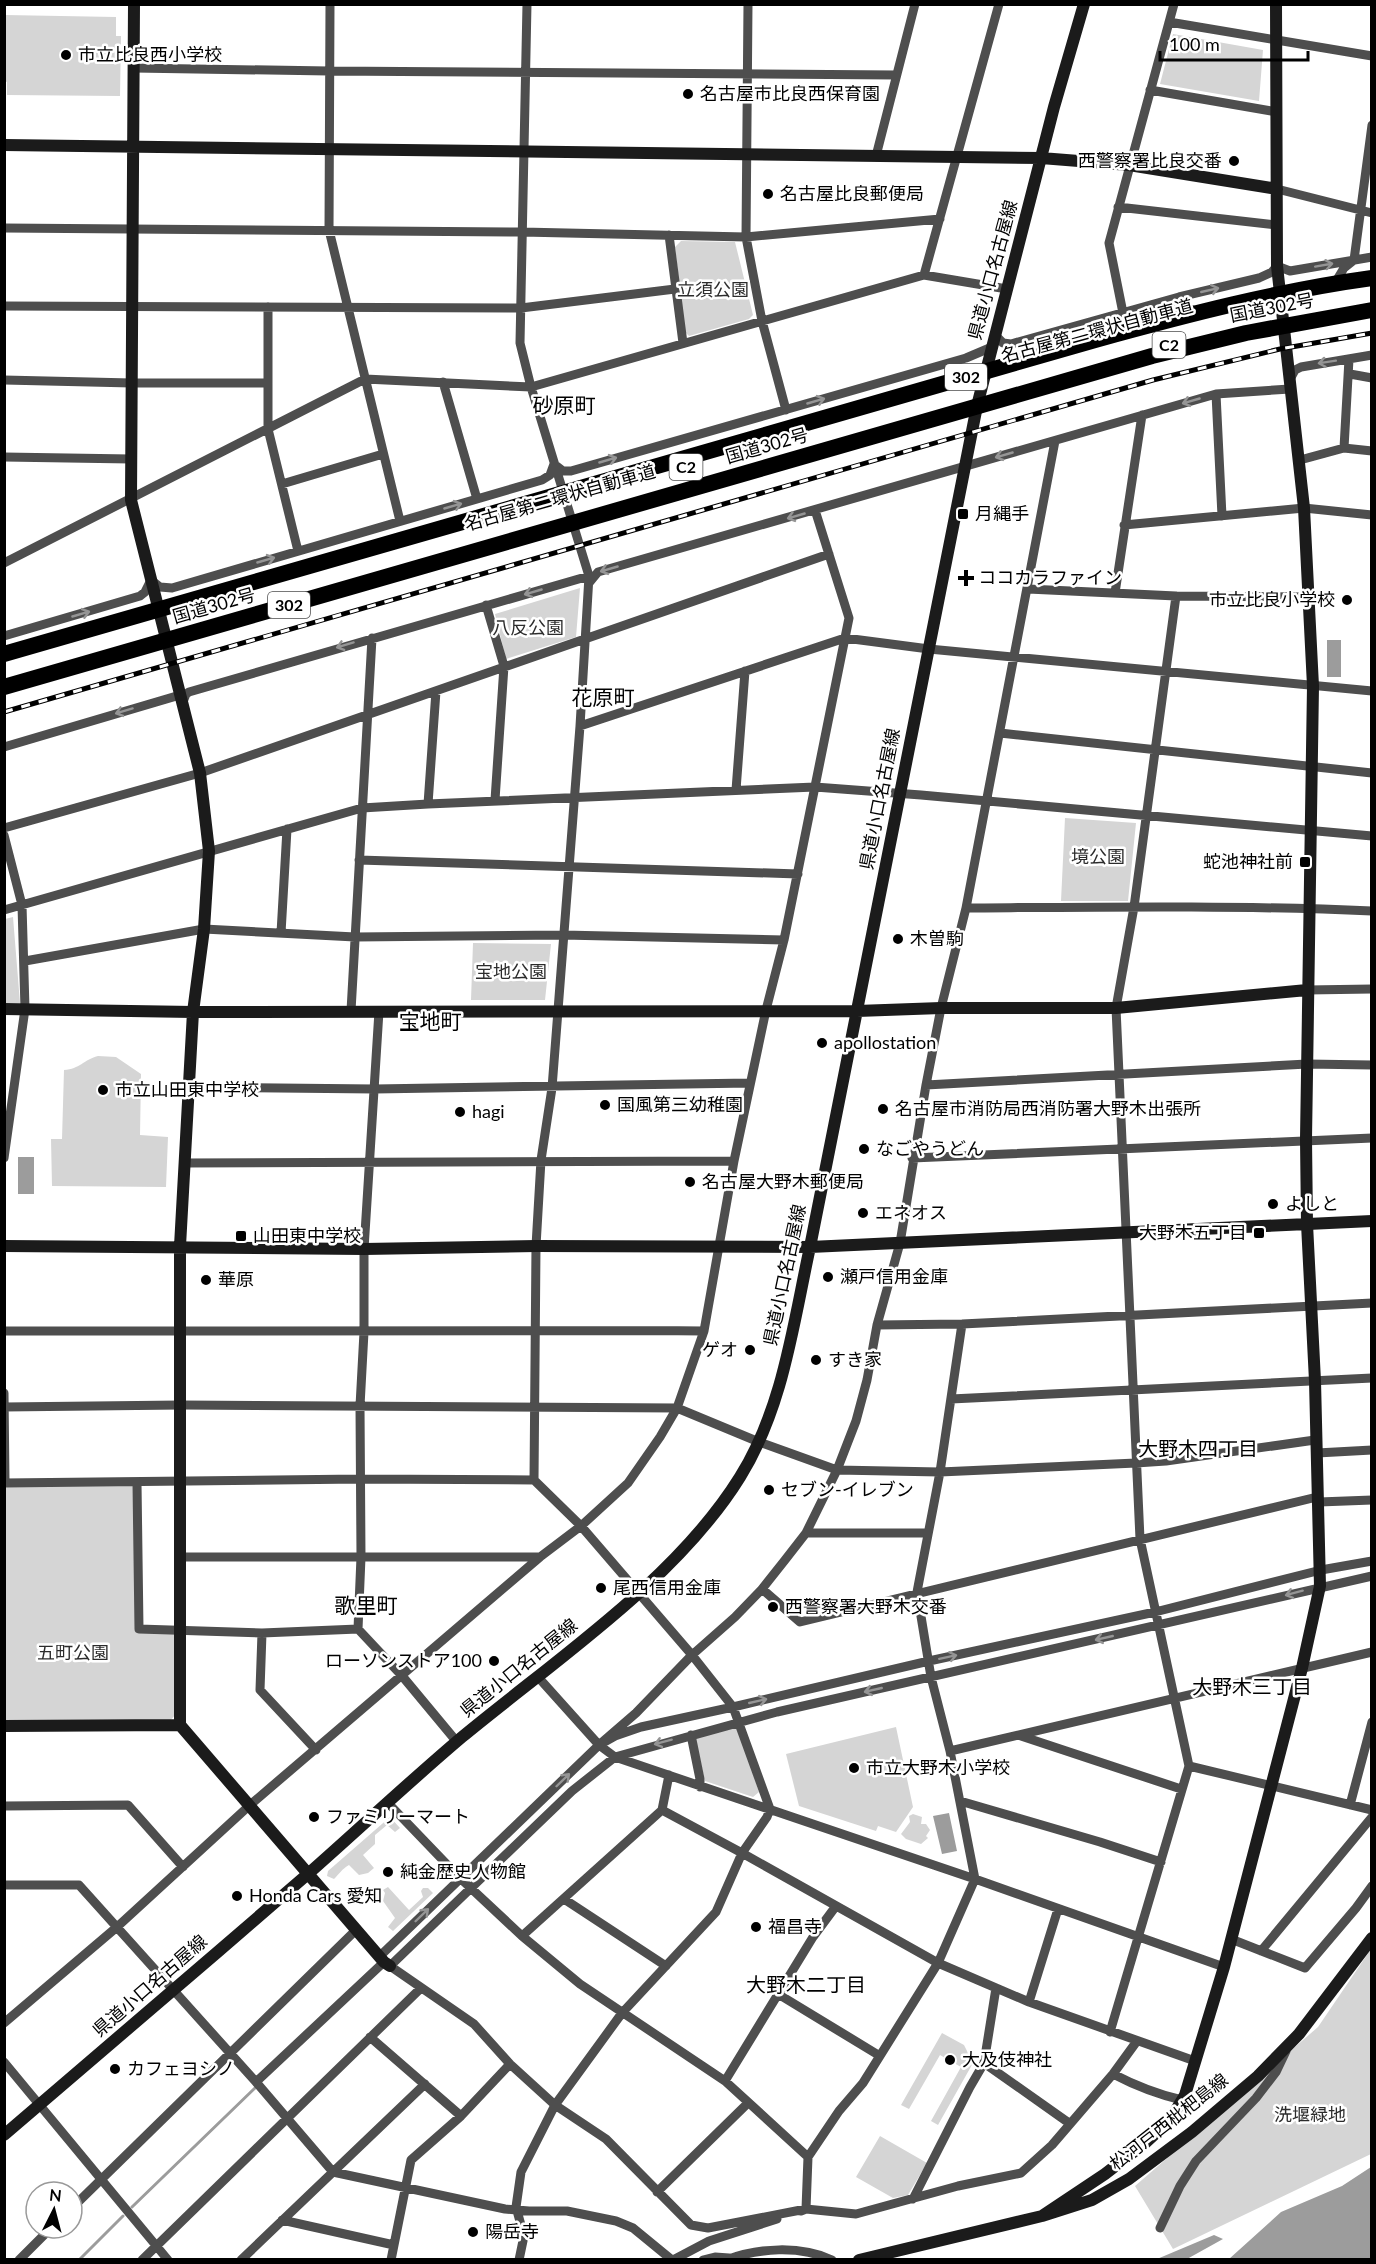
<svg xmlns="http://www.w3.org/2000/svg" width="1376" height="2264" viewBox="0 0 1376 2264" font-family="Lato,'Noto Sans JP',sans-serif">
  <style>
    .green { fill: #d5d5d5 }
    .water { fill: #9c9c9c }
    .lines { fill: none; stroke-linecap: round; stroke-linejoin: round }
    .stream { stroke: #9c9c9c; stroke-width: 3 }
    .street { stroke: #4e4e4e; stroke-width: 9 }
    .secondary { stroke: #1b1b1b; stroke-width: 12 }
    .highway { stroke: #000; stroke-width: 16 }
    .rail-casing { stroke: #000; stroke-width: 5 }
    .rail { stroke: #fff; stroke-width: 3; stroke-dasharray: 9; stroke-linecap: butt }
    .oneway { stroke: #959595 }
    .poi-dot { fill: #000; stroke: #fff; stroke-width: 2 }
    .labels { text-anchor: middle; stroke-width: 5; stroke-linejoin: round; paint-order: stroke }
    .shield { fill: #fff; stroke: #4c4c4c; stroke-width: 1.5 }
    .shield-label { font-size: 16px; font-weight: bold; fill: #000 }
    .poi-label { font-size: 18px; fill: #000; stroke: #fff; text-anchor: start }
    .street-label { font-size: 18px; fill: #000; stroke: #fff }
    .park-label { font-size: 18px; fill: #2c2c2c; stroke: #fff }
    .neighbourhood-label { font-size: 20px; fill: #000; stroke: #fff }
    .quarter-label { font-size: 21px; fill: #000; stroke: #fff }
  </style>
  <rect width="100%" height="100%" fill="#fff"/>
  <path class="green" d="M5 15 116 17V36H121L120 96 7 95V82L4 81Z
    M1173 34 1263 50 1259 101 1160 84Z
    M681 241 735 242 753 315 749 319 689 336 685 332 675 247Z
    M580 588 576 637 506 659 495 614Z
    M1065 818 1136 823 1128 901H1061Z
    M13 917 20 1003H5V919Z
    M473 943 551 944 545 1000H471Z
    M98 1056 116 1057 141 1074 140 1135 168 1137 166 1187 52 1186 51 1139H62L64 1070C80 1069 83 1060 98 1056Z
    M134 1485 138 1632 172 1633 175 1635 176 1714 169 1722H5L4 1486Z
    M737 1725 759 1792 753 1797 705 1781 695 1737Z
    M896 1727 913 1807 896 1832 878 1826 876 1831 799 1806 786 1754Z
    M913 1814 922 1817 921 1824H926L930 1830 926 1836 928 1838 921 1844 906 1839 901 1834 910 1822 909 1816Z
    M390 1817 400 1828 395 1832 387 1825 375 1835V1844L363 1855 374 1868 368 1873 359 1875 349 1865C342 1869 339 1874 334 1879L327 1876 328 1871Z
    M388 1887 409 1910 423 1897 421 1891 423 1888H428L433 1893 393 1931 388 1927 395 1918 383 1901 385 1893 383 1890Z
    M1371 1949V2154L1173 2249 1135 2186 1318 2027Z
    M942 2033 964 2045 973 2063 938 2125 931 2121 961 2067 940 2055 909 2109 901 2105Z
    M880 2136 927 2163 908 2195 893 2198 856 2177Z"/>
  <path class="water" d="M1327 640H1341V677H1327Z
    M18 1157H34V1194H18Z
    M949 1813 957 1851 942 1854 933 1816Z
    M1371 2167V2259H1229L1281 2212 1342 2186Z
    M1214 2235 1223 2239 1187 2259H1157Z"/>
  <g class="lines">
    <path class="stream" d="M132 2207 255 2088
      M79 2260 123 2216"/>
    <path class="street" d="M330 4 329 230 400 521
      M748 4 746 237 762 321 786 410
      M1169 22 1372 56
      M134 68 329 71 896 75
      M1150 90 1277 112
      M876 156 915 4
      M1277 189 1372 213
      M1118 207 1276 225
      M4 228 522 232 746 237 940 219
      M669 235 683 343
      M924 275 999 4
      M1335 283 1344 268 1354 260 1372 125
      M1166 301 1196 311
      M4 306 521 308 675 289
      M268 307V429L298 551
      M1123 313 1109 243 1174 4
      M995 335 1003 343 1011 344 1179 297 1259 278 1272 272 1277 266 1290 271 1372 257
      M1350 374 1372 378
      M4 380 132 383H268
      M1289 381 1295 370 1301 367 1372 355
      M443 382 477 499
      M1216 394 1222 516
      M1344 448 1349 359
      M4 457 131 459
      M1300 460 1344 448 1372 451
      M554 464 563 471H571L966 358 992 347
      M282 484 383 454
      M1124 525 1304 508 1372 515
      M4 563 365 379 531 387 924 275 1007 289
      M589 583 598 572 1216 394 1290 389
      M1028 589 1176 596 1310 597
      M1115 593 1142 415
      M486 605 504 666 495 800
      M4 636 140 596 145 592 151 580 160 587 172 588 542 480 550 475 554 464
      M183 702 186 694 189 692 589 576
      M580 726 845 638 929 649 1372 691
      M1000 733 1372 773
      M4 747 180 695
      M736 790 745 671
      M428 804 436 691
      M4 828 200 773 829 554
      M4 835 22 905 25 1009 4 1158
      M359 860 798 874
      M966 908C1101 907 1237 905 1372 911
      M4 910 362 808 428 804 815 787 921 795 1372 836
      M281 933 287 829
      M25 961 204 929 355 937 563 935 784 940
      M1307 990 1372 989
      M351 1011 372 638
      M926 1085 1307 1064 1372 1065
      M188 1087 375 1089 750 1083
      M912 1158 1372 1138
      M184 1163 734 1161
      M877 1325 962 1324 1372 1303
      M4 1331C238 1333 471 1329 704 1331
      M4 1393 5 1483
      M951 1399 1372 1378
      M4 1407 181 1405 677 1408 759 1442 837 1470 940 1472 1136 1463 1166 1461 1315 1440
      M1317 1453 1372 1450
      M4 1483 360 1479 534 1480
      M137 1483 139 1629 262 1633 358 1629 403 1677 457 1742
      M1319 1502 1372 1500
      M806 1533H928
      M181 1557H540
      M762 1589 800 1622 1317 1497
      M358 1629 361 1557 360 1406 364 1332V1249L379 1011
      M262 1633 260 1690 316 1750
      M538 1677 599 1745 615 1757 975 1879 1224 1967
      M691 1735 700 1779V1787
      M1021 1736 1181 1789
      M599 1745 636 1713 692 1655 735 1617 762 1589 785 1560 806 1533 837 1470 856 1421 867 1380 877 1325 900 1243 926 1085 941 1008 966 908 1055 441
      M950 1751 1372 1652
      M1189 1766 1372 1810
      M960 1801 1100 1842 1161 1862
      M388 1803 460 1878 522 1936 580 1984 725 2081 808 2157 806 2209 801 2211
      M1350 1805 1372 1722
      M4 1806 128 1805 183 1867
      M662 1810 742 1853 938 1963 1029 2002 1195 2061
      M4 1885H79L256 2082 333 2172 505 2209 529 2211H567L616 2221 633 2228 672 2260
      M564 1899 666 1966
      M522 1936 662 1810 669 1775
      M1231 1939 1305 1968 1356 1908 1372 1886
      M1261 1951 1372 1817
      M380 1956 599 1745 615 1736 641 1727 733 1707 929 1661 1155 1612 1321 1570 1372 1561
      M778 1994 880 2056
      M1029 2002 1058 1909
      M4 2023 117 1927 250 1805 540 1557 581 1526 628 1483 660 1437 677 1408 704 1331 734 1161 766 1010 784 940 849 618 815 510
      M1110 2032 1189 1766 1140 1539 1116 1008 1134 907 1176 596
      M370 2037 461 2116
      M1137 2041 1113 2074 1052 2145 1021 2173 958 2186 856 2214 806 2209 708 2228 691 2225 606 2139 555 2105 510 2064 474 2024 390 1966 572 1791 615 1757 777 1712 1372 1576
      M4 2062 168 2260
      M984 2063 1069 2123
      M1113 2074C1136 2086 1156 2094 1182 2100
      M725 2081 813 1937 836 1906
      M256 2082 384 1962
      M808 2157 839 2111 863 2083 938 1963 975 1879 950 1751 931 1677 917 1592 940 1472 962 1324
      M657 2192 748 2103
      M913 2199 970 2087 984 2063 996 1988
      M72 2208 357 1929
      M282 2220 394 2245
      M1160 2228 1180 2186 1196 2161 1256 2098 1276 2072 1286 2051
      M19 2260 51 2228
      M142 2260 421 1988
      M241 2260 425 2084
      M391 2260 411 2160 461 2116 510 2064
      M519 2260 524 2236 516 2207 521 2172 555 2105 622 2013 716 1912 742 1853 767 1817 770 1809 733 1707 692 1655 581 1526 534 1480 536 1246 541 1160 552 1088 580 726 589 576 531 387 520 343 527 4
      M673 2260 709 2241 777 2219
      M703 2260 715 2257 729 2258
      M726 2260C758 2248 800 2245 832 2260"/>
    <path class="secondary" d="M134 4 131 500 200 773 209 851 204 929 193 1012 180 1246V1725L384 1962 390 1966
      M4 145 1041 158 1129 165 1277 189
      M4 1009 193 1012 857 1011 941 1008H1116L1307 990
      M4 1246 364 1249 536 1246 810 1247 1372 1221
      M4 1726 180 1725
      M4 2135C106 2047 208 1961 309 1873 360 1828 410 1781 462 1737 555 1660 676 1580 740 1477 783 1408 793 1325 810 1247L977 406 1054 107 1084 4
      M1042 2216 1105 2174 1145 2143 1170 2120 1185 2095 1224 1967 1302 1668 1320 1586 1315 1381 1307 1224 1306 1139 1313 686 1304 508 1277 266 1276 4
      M859 2260 1042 2216 1092 2200 1129 2179 1192 2132 1258 2076 1299 2034 1372 1938"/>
    <path class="highway" d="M4 654 1095 340C1186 315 1277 291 1372 278
      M4 687 1152 356 1246 333 1372 310"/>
    <g class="rail-casing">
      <path id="rail" d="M4 712 1153 380 1280 349 1372 333"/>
    </g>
    <use href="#rail" class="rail"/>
  </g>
  <defs><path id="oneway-shaft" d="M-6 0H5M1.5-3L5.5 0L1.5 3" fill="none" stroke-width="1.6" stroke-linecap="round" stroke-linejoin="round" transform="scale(1.5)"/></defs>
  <g class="oneway">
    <use href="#oneway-shaft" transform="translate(1324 265) rotate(-10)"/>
    <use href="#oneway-shaft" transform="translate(1210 290) rotate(-13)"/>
    <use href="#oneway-shaft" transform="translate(1327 362) rotate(171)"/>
    <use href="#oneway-shaft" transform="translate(816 401) rotate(-16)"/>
    <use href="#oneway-shaft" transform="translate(1191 401) rotate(164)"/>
    <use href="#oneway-shaft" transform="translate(1004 455) rotate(164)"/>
    <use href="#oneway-shaft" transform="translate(608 460) rotate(-16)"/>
    <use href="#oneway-shaft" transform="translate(453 506) rotate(-16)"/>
    <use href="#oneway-shaft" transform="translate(796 516) rotate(164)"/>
    <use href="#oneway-shaft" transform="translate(266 560) rotate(-16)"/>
    <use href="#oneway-shaft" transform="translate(609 569) rotate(164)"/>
    <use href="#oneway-shaft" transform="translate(533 592) rotate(164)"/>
    <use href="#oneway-shaft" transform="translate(81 614) rotate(-16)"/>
    <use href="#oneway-shaft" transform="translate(345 645) rotate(163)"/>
    <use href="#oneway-shaft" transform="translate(124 711) rotate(163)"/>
    <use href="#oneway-shaft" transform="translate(1294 1593) rotate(165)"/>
    <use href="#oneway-shaft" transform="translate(1104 1638) rotate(167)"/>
    <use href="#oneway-shaft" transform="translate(948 1657) rotate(-12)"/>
    <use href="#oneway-shaft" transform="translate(873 1690) rotate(167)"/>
    <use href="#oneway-shaft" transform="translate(758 1701) rotate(-13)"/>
    <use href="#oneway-shaft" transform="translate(663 1742) rotate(165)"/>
    <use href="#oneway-shaft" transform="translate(563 1780) rotate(-44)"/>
    <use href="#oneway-shaft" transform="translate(422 1915) rotate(-44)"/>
  </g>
  <g class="poi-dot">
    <circle cx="66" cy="55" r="6"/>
    <circle cx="688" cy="94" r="6"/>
    <circle cx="1234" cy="161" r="6"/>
    <circle cx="768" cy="194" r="6"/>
    <rect x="957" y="508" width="12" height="12" rx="3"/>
    <path d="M963 569h6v6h6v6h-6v6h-6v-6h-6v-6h6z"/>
    <circle cx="1347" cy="600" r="6"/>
    <rect x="1299" y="856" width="12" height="12" rx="3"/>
    <circle cx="898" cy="939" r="6"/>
    <circle cx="822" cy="1043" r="6"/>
    <circle cx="103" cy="1090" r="6"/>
    <circle cx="605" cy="1105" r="6"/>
    <circle cx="883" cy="1109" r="6"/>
    <circle cx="460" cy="1112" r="6"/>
    <circle cx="864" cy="1149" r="6"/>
    <circle cx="690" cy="1182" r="6"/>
    <circle cx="1273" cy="1204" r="6"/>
    <circle cx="863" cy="1213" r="6"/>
    <rect x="1253" y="1227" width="12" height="12" rx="3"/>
    <rect x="235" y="1230" width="12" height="12" rx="3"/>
    <circle cx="828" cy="1277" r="6"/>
    <circle cx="206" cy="1280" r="6"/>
    <circle cx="750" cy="1350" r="6"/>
    <circle cx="816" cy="1360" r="6"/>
    <circle cx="769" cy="1490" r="6"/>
    <circle cx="601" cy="1588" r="6"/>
    <circle cx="773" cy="1607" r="6"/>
    <circle cx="494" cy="1661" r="6"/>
    <circle cx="854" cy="1768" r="6"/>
    <circle cx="314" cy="1817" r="6"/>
    <circle cx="388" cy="1872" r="6"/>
    <circle cx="237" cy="1896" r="6"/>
    <circle cx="756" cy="1927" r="6"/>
    <circle cx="950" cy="2060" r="6"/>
    <circle cx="115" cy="2069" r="6"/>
    <circle cx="473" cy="2232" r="6"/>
  </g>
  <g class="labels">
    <g class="shield">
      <rect x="1152.5" y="332" width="33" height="26" rx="4.5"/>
      <rect x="945" y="364" width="42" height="26" rx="4.5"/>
      <rect x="669.5" y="454" width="33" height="26" rx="4.5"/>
      <rect x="268" y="592" width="42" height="26" rx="4.5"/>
    </g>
    <g class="shield-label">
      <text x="1169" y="351">C2</text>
      <text x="966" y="383">302</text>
      <text x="686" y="473">C2</text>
      <text x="289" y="611">302</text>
    </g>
    <g class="poi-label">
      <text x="78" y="61">市立比良西小学校</text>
      <text x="700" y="100">名古屋市比良西保育園</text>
      <text x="1222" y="167" text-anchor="end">西警察署比良交番</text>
      <text x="780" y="200">名古屋比良郵便局</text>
      <text x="975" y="520">月縄手</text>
      <text x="978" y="584">ココカラファイン</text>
      <text x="1335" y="606" text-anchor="end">市立比良小学校</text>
      <text x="1293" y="868" text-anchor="end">蛇池神社前</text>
      <text x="910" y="945">木曽駒</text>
      <text x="834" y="1049">apollostation</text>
      <text x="115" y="1096">市立山田東中学校</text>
      <text x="617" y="1111">国風第三幼稚園</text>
      <text x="895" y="1115">名古屋市消防局西消防署大野木出張所</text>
      <text x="472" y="1118">hagi</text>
      <text x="876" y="1155">なごやうどん</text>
      <text x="702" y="1188">名古屋大野木郵便局</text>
      <text x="1285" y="1210">よしと</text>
      <text x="875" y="1219">エネオス</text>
      <text x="1247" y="1239" text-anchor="end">大野木五丁目</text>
      <text x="253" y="1242">山田東中学校</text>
      <text x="840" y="1283">瀬戸信用金庫</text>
      <text x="218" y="1286">華原</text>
      <text x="738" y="1356" text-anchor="end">ゲオ</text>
      <text x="828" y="1366">すき家</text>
      <text x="781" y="1496">セブン-イレブン</text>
      <text x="613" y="1594">尾西信用金庫</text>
      <text x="785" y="1613">西警察署大野木交番</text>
      <text x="482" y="1667" text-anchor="end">ローソンストア100</text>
      <text x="866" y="1774">市立大野木小学校</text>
      <text x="326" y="1823">ファミリーマート</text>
      <text x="400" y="1878">純金歴史人物館</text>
      <text x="249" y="1902">Honda Cars 愛知</text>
      <text x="768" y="1933">福昌寺</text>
      <text x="962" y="2066">大及伎神社</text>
      <text x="127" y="2075">カフェヨシノ</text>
      <text x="485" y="2238">陽岳寺</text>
    </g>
    <g class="street-label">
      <text transform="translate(993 270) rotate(-75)" y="6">県道小口名古屋線</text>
      <text transform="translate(1272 308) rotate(-11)" y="6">国道302号</text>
      <text transform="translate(1097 331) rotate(-15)" y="6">名古屋第二環状自動車道</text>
      <text transform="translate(767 446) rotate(-16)" y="6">国道302号</text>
      <text transform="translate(560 498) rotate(-16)" y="6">名古屋第二環状自動車道</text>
      <text transform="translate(214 606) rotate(-16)" y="6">国道302号</text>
      <text transform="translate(880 799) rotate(-79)" y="6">県道小口名古屋線</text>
      <text transform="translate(785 1275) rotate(-78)" y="6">県道小口名古屋線</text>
      <text transform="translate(519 1668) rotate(-39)" y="6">県道小口名古屋線</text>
      <text transform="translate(150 1986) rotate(-41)" y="6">県道小口名古屋線</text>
      <text transform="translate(1169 2122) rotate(-38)" y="6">松河戸西枇杷島線</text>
    </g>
    <g class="park-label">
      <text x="713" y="296">立須公園</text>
      <text x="528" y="634">八反公園</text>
      <text x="1098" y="863">境公園</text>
      <text x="511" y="978">宝地公園</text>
      <text x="73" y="1659">五町公園</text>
      <text x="1310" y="2121">洗堰緑地</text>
    </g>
    <g class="neighbourhood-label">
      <text x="1198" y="1456">大野木四丁目</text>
      <text x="1252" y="1694">大野木三丁目</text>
      <text x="806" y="1992">大野木二丁目</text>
    </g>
    <g class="quarter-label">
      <text x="564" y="413">砂原町</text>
      <text x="603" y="705">花原町</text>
      <text x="430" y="1029">宝地町</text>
      <text x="366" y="1613">歌里町</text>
    </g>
  </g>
  <rect width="1376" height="2264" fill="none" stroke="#000000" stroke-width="12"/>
  <g transform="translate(54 2210) rotate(6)"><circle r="28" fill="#ffffff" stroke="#999999" stroke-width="1.5"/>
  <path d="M0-4.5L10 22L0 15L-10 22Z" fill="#000000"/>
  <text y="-9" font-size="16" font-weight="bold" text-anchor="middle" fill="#000000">N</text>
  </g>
  <path d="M1160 51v9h148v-9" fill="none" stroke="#000000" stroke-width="3"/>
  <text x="1169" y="51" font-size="18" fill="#000000" stroke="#ffffff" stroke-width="4.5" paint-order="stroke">100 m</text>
</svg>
